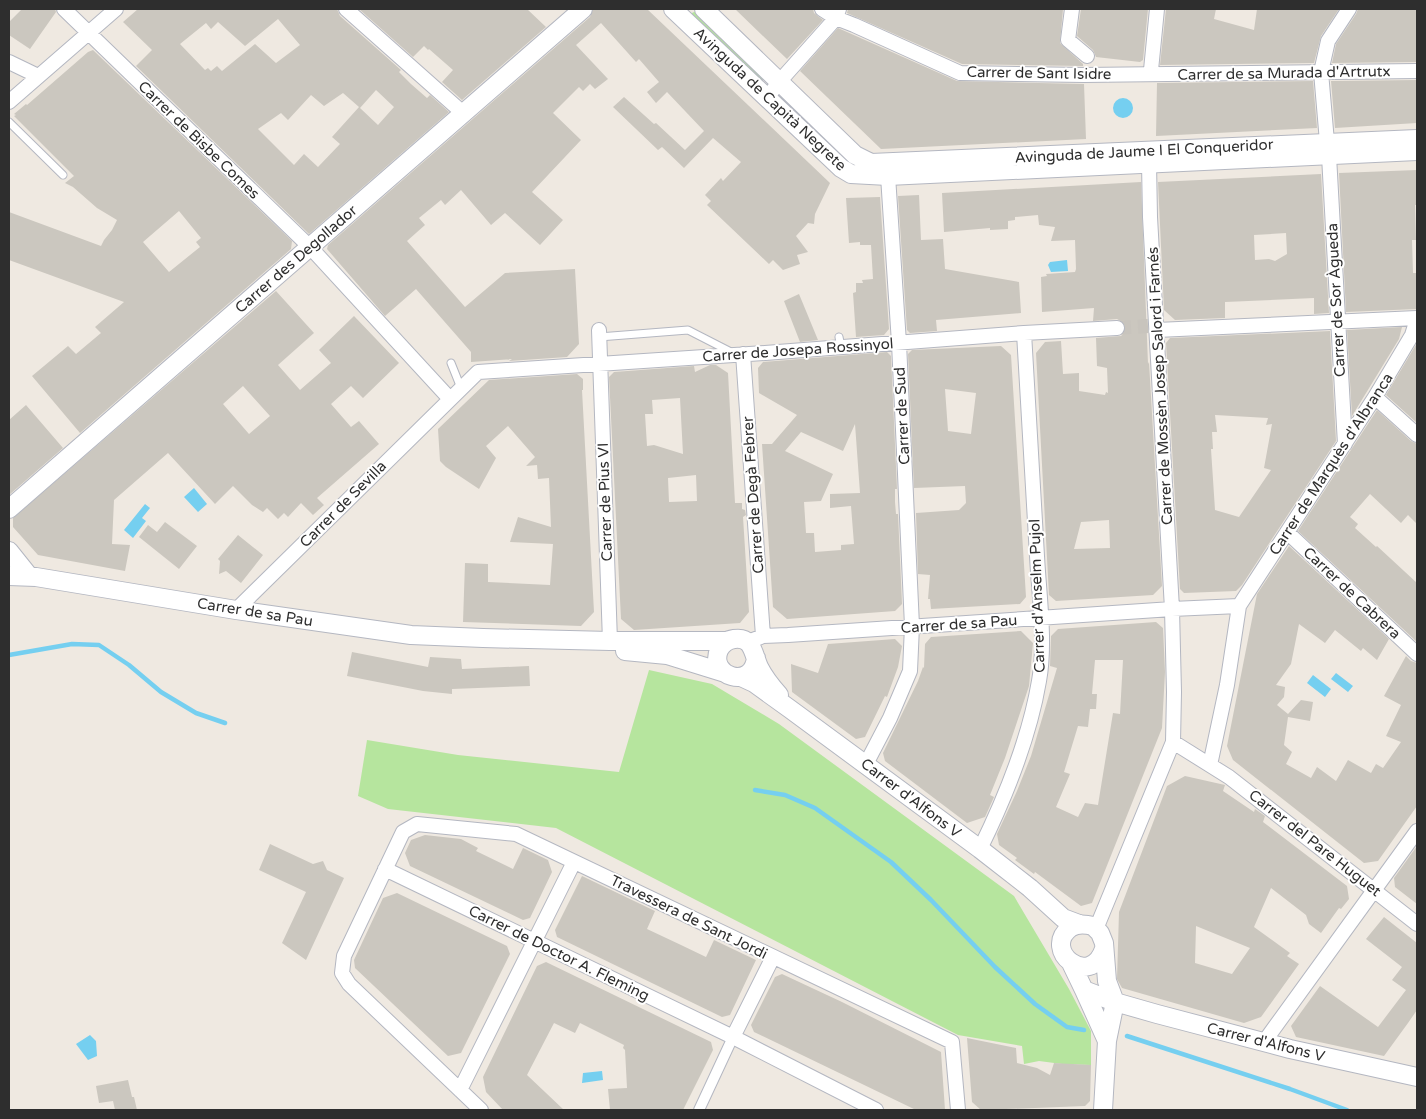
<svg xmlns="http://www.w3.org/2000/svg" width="1426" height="1119" viewBox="0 0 1426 1119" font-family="'Varela Round',sans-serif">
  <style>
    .green { fill: #b6e59e }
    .water { fill: #75cff0 }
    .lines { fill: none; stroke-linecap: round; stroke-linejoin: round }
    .stream { stroke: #75cff0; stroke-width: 4.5 }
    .building { fill: #cbc7bf; fill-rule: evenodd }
    .minor-tunnel { stroke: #c8c4bd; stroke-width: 14; stroke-dasharray: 14 7; stroke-linecap: butt }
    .service-casing { stroke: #b4b7c1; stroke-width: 9 }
    .pedestrian-casing { stroke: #b4b7c1; stroke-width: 12 }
    .minor-casing { stroke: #b4b7c1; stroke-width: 16 }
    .tertiary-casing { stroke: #b4b7c1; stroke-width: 20 }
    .service { stroke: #fff; stroke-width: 7 }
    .pedestrian { stroke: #fff; stroke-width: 10 }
    .minor { stroke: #fff; stroke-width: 14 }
    .tertiary { stroke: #fff; stroke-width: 18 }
    .labels { text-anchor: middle; stroke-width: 4; stroke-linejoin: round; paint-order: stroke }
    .street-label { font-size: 15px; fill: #2e2e2e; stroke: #fff }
  </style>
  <rect width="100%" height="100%" fill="#efe9e1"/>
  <path class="green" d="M696 11 766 76 759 83 691 17 692 13Z
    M784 95 849 155 842 161 780 100 781 97Z
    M649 670 712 684 779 724 1014 896 1069 989 1091 1031V1065L1062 1064 1039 1061 1024 1064 1022 1046 958 1035 556 828 388 809 358 796 367 740 458 755 619 772Z"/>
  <path class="water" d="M1113 108a10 10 0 1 1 20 0a10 10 0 1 1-20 0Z
    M1067 260 1068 271 1051 272 1048 265 1050 262Z
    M194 488 207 504 198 512 184 497Z
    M145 504 150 508 142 518 146 521 133 538 124 530Z
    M1336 673 1353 686 1348 692 1331 679Z
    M1313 675 1331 689 1325 697 1307 683Z
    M90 1035 96 1041 97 1056 88 1060 76 1044Z
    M602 1071 603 1080 582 1083 583 1073Z"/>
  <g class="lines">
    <path class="stream" d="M9 655 72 644 99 645 129 665 161 692 196 713 225 723
      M755 790 785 795 815 808 891 862 931 900 995 967 1035 1004 1067 1027 1084 1030
      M1127 1036 1290 1089 1347 1110"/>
  </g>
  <path class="building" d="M22 9H55L56 12 30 49 9 35V22Z
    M138 9H337L340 16 401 70 399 72 411 84 427 98 430 95 449 112 309 234 136 66 152 50 123 22ZM278 19 300 45 276 63 255 44 222 71 217 66 211 71 208 68 205 70 180 44 206 23 211 29 218 22 245 46ZM376 90 394 107 378 125 360 108ZM343 93 359 107 332 137 340 144 318 167 304 154 294 165 258 129 281 113 288 120 311 95 324 106Z
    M359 9H527L546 27 462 100 442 82 453 70 429 49 428 50 424 46 413 57Z
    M593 9H647L830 183 815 214 814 224 808 223 796 236 808 252 797 255 800 264 783 270 773 260 769 264 707 205 711 201 705 195 721 178 723 181 741 162 713 138 684 168 662 147 658 150 613 107 624 97 654 124 656 123 685 150 704 131 667 92 656 103 647 92 659 82 639 59 636 62 601 23 576 45 608 79 595 89 590 84 583 91 579 87 553 113 581 140 532 192 563 220 540 245 505 213 491 225 461 190 445 205 441 200 419 218 425 225 407 241 465 307 505 273 575 269 579 344 567 357 509 361 512 359 471 362V352L416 289 385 316 327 249 328 245 590 17Z
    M735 9H813L814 13 823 20 787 59Z
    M848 9H1063L1060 43 1083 64V66L962 64 847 13Z
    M1081 9H1148L1143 60 1140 62 1096 57 1093 50 1077 36Z
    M1166 9H1216L1214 19 1254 30 1257 9H1339L1321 36 1314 63 1160 65Z
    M1358 9H1417V62L1332 63 1336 44 1356 14Z
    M838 28 957 81 1084 84 1086 139 881 149 800 71Z
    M93 50 292 241 291 249 80 433 32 376 68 346 76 354 101 333 95 327 124 302 9 260V212L101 246 104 240 112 230 117 220 97 208 73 187 65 183 74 176 14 116 16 115 14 114 26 104 27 105 88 52ZM179 211 201 238 196 242 200 247 169 272 143 242Z
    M1417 80V123L1335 128 1331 81Z
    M1313 81 1317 128 1156 136 1157 83Z
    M1417 170V205H1415L1416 240H1412L1413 273H1417V309L1346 312 1339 173Z
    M1321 174 1329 313 1314 314V298L1225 302V318L1175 320 1164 310 1158 182ZM1286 233 1287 254 1275 261 1269 259 1255 260 1254 235Z
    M1141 182 1148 364 1149 362 1162 586 1153 595 1056 601 1049 595 1036 353 1045 342 1061 341 1063 374 1079 373V391L1105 395 1106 392 1108 393 1107 368 1097 366 1096 338 1121 336 1125 332 1126 327 1124 323 1117 319 1093 321 1094 308 1042 312 1041 277 1047 276 1046 274 1075 272 1076 269 1075 240 1051 241 1055 227 1039 225 1038 215 1015 217V220L1008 221V229L990 230V228L944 232 942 193ZM1109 520 1110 548 1074 549 1081 522Z
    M919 195 921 240 943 239 945 269 1019 282 1021 313 936 320 937 331 910 333 907 330 898 196Z
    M880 197 889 329 884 335 856 337 853 293 856 292V283H863L862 280 873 279 871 245H860V242L849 243 846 198Z
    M276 291 314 333 278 365 300 390 331 363 319 350 354 316 399 363 363 398 351 386 331 404 351 427 359 421 379 444 317 498 324 505 313 515 301 503 288 517 284 513 278 519 267 508 263 512 252 505 233 486 215 504 168 453 114 500 112 544 130 545 125 571 38 555 13 527V518ZM243 386 270 416 249 434 223 404Z
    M799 294 818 340 800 342 784 301Z
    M1402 327 1399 339 1352 416 1347 330Z
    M1330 331 1336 441 1242 585 1236 591 1184 593 1180 589 1166 343 1170 338ZM1215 415 1268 418 1266 425 1272 424 1264 468 1271 470 1239 517 1215 510 1211 449H1213L1212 432H1217Z
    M1417 343V423L1386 395Z
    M1001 346 1011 355 1026 597 1020 604 931 609 930 599H928L930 575 918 574 916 513 959 510 966 503 965 486 914 488 908 354 912 350ZM945 389 976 393 971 434 948 431Z
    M887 352 891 356 897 489H895V502L896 514H898L902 604 895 611 787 619 773 607 762 444H772L797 415 759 393 758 368 763 362ZM855 424 860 493 830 494V508L851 506 854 544 841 545V550L815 552 814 533H806L804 502 821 501 833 474 785 451 801 432 843 451Z
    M710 365H716L728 373 735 503H742V509L745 510 746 515 743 517 749 612 740 623 634 630 621 619 609 377 614 372 694 366 695 372ZM680 398 683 454 654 445 647 446 645 414H653L652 400ZM696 475 697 501 669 502 668 478Z
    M577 374 583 379V390H582L594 612 581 626 463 622 465 563 488 564V582L550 585 553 544 510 542 518 517 551 527 549 478 538 479 537 465 526 466 535 457 508 426 486 446 496 458 479 489 446 467 440 461 438 429 489 380Z
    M26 405 63 448 9 495V420Z
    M1377 410 1411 441 1417 444V524L1408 515 1401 523 1370 494 1350 517 1358 524 1355 528 1376 547 1377 546 1417 583V642L1298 531Z
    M165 522 197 546 179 569 139 537 148 525 157 532Z
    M238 535 263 555 241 583 226 571 219 574 220 561 218 559Z
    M1289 546 1389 639 1377 660 1363 648 1361 651 1335 630 1325 643 1299 624 1291 664 1276 685 1285 687 1284 697 1277 705 1288 714 1301 700 1313 702 1310 721 1288 717 1284 745 1292 752 1286 764 1311 778 1317 767 1336 781 1348 760 1371 773 1376 764 1383 768 1401 742 1386 736 1401 705 1384 696 1406 656 1411 661 1417 663V806L1378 861 1364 863 1233 760 1227 746 1257 594Z
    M1156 622 1163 628 1165 672 1162 728 1092 903 1081 906 1035 872 1034 874 1015 860 1017 858 999 845 997 834 1017 791 1031 756 1057 668 1050 666 1051 636 1058 629ZM1095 660H1123L1120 714 1113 713 1098 805 1085 803 1078 817 1056 807 1070 774 1064 772 1078 726 1088 727 1090 709H1096L1097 694H1092Z
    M1021 631 1033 643 1029 686 1005 758 990 795 994 797 985 817 967 823 885 761 883 753 918 681 923 667 924 668 925 644 931 637Z
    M895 639 902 646 898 667 887 697 885 696 865 737 856 739 792 692 791 664 818 673 828 644Z
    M352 652 428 667 430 657 461 659 462 669 529 666 530 686 452 689V694L423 691 347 676Z
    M1185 776 1225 785 1223 791 1254 812 1255 809 1265 816 1263 822 1347 886 1349 899 1341 909 1339 908 1321 933 1309 924 1306 915 1271 888 1254 927 1290 953 1287 956 1299 964 1261 1017 1244 1023 1122 988 1117 979 1119 912 1167 786ZM1196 926 1250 948 1232 974 1195 963Z
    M425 835 461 839 478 848 476 851 513 869 523 848 548 860 552 872 530 918 523 920 410 866 405 853 411 840Z
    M270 844 313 864 323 861 327 870 344 878 306 960 282 943 306 892 259 870Z
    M1417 846V904L1395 887 1394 878Z
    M582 876 655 911 647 929 681 945 706 957 714 940 756 960 730 1015 722 1017 557 937 555 930Z
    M397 893 507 946 510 954 461 1053 448 1056 355 968 354 960 383 898Z
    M1384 917 1417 943V1010L1408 1023 1384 1056 1296 1037 1291 1026 1320 986 1378 1027 1406 990 1392 980 1402 967 1366 939Z
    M546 962 711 1042 713 1050 683 1110H610L608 1089 627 1088 625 1050 623 1048 624 1045 580 1023 575 1033 554 1023 527 1075 564 1110H503L486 1092 483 1077 537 966Z
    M782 974 842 1002 941 1052 945 1110H916L754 1032 751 1025 775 977Z
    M967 1038 1016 1048 1017 1063 1037 1068 1050 1075 1054 1063 1091 1065 1090 1101 1085 1106 981 1110 972 1102Z
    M128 1080 132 1097H134L137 1110H115L113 1101 99 1103 96 1086Z"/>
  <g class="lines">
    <path class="minor-tunnel" d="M1117 328 1148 326"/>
    <g class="service-casing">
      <path id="service" d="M9 122 63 175
        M599 337 688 330 733 353
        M839 337 841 347
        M451 363 461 388"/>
    </g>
    <g class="pedestrian-casing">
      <path id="pedestrian" d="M699 1110 733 1037"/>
    </g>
    <g class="minor-casing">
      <path id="minor" d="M64 9 310 247 450 399
        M346 9 463 113
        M822 9 836 18 854 25 960 73 1084 75 1417 71
        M1072 9 1068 40 1087 56
        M9 62 38 76
        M1151 70 1157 9
        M767 98 779 82 836 18 839 9
        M9 102 116 9
        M1327 142 1321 72 1328 41 1349 9
        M1329 156 1345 444
        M1149 163 1150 217 1172 609 1174 692 1173 742 1229 777 1417 924
        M599 330 610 641
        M1157 330 1417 318
        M743 354 763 636
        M1375 397 1417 435
        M1287 532 1417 654
        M1239 606 1375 397 1412 335 1417 319
        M236 610 478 372 765 353 1024 333 1117 328
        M748 642 763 636 788 635 1172 609 1239 606 1227 685 1210 765
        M866 764 890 718 910 671 912 626 899 343 888 176
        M980 849C1006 796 1029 740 1039 681 1046 643 1039 595 1037 556 1033 482 1028 407 1024 333
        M385 869 733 1037 876 1110
        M1096 929 1173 742
        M733 1037 773 957
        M1264 1042 1417 831
        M460 1090 574 862
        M481 1110 349 984 342 973 344 956 403 832 417 824 516 834 952 1042 958 1110"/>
    </g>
    <g class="tertiary-casing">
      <path id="tertiary" d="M673 9 841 168 851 174 888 176 1417 151
        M704 9 855 155 871 163 1417 139
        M9 509 583 9
        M9 551 29 576
        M9 576 36 577 236 610 411 635 483 638 610 641H728
        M625 651 667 655 725 673
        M756 658C752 691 708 676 719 650 722 644 727 640 734 639 753 636 753 654 759 667 764 677 771 686 779 695
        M741 677 754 683 790 709 980 849 1030 888 1063 918 1079 924
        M1071 963 1084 990 1115 1002 1157 1014 1290 1049 1417 1077
        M1084 990 1107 1041
        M1103 1110 1107 1041 1115 1002 1107 981 1104 943 1100 933 1093 926C1085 924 1077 923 1070 928 1041 950 1090 990 1104 949"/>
    </g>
    <use href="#service" class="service"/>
    <use href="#pedestrian" class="pedestrian"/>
    <use href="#minor" class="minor"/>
    <use href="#tertiary" class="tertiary"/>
  </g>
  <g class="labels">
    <g class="street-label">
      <text transform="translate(1039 73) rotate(1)" y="5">Carrer de Sant Isidre</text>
      <text transform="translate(1284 73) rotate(-1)" y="5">Carrer de sa Murada d'Artrutx</text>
      <text transform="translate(770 99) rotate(43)" y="5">Avinguda de Capità Negrete</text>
      <text transform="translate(199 140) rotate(44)" y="5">Carrer de Bisbe Comes</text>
      <text transform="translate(1144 151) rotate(-3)" y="5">Avinguda de Jaume I El Conqueridor</text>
      <text transform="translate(296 259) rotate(-41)" y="5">Carrer des Degollador</text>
      <text transform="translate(1336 300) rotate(-93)" y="5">Carrer de Sor Àgueda</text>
      <text transform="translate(798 350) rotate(-4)" y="5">Carrer de Josepa Rossinyol</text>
      <text transform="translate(1160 386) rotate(-93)" y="5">Carrer de Mossèn Josep Salord i Farnés</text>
      <text transform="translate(902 416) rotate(-93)" y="5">Carrer de Sud</text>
      <text transform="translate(1331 464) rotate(-57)" y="5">Carrer de Marquès d'Albranca</text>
      <text transform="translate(753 495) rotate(-94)" y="5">Carrer de Degà Febrer</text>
      <text transform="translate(605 502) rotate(-92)" y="5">Carrer de Pius VI</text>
      <text transform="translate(343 504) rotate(-45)" y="5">Carrer de Sevilla</text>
      <text transform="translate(1352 593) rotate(43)" y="5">Carrer de Cabrera</text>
      <text transform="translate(1037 596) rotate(-92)" y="5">Carrer d'Anselm Pujol</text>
      <text transform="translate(255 612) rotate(9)" y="5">Carrer de sa Pau</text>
      <text transform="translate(959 624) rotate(-4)" y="5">Carrer de sa Pau</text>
      <text transform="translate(911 798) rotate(37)" y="5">Carrer d'Alfons V</text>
      <text transform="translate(1315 843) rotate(38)" y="5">Carrer del Pare Huguet</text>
      <text transform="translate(689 917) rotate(26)" y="5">Travessera de Sant Jordi</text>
      <text transform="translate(559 953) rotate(26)" y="5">Carrer de Doctor A. Fleming</text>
      <text transform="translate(1266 1042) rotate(14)" y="5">Carrer d'Alfons V</text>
    </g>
  </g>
  <rect width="1426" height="1119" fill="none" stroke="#2e2e2e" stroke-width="20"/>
</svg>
